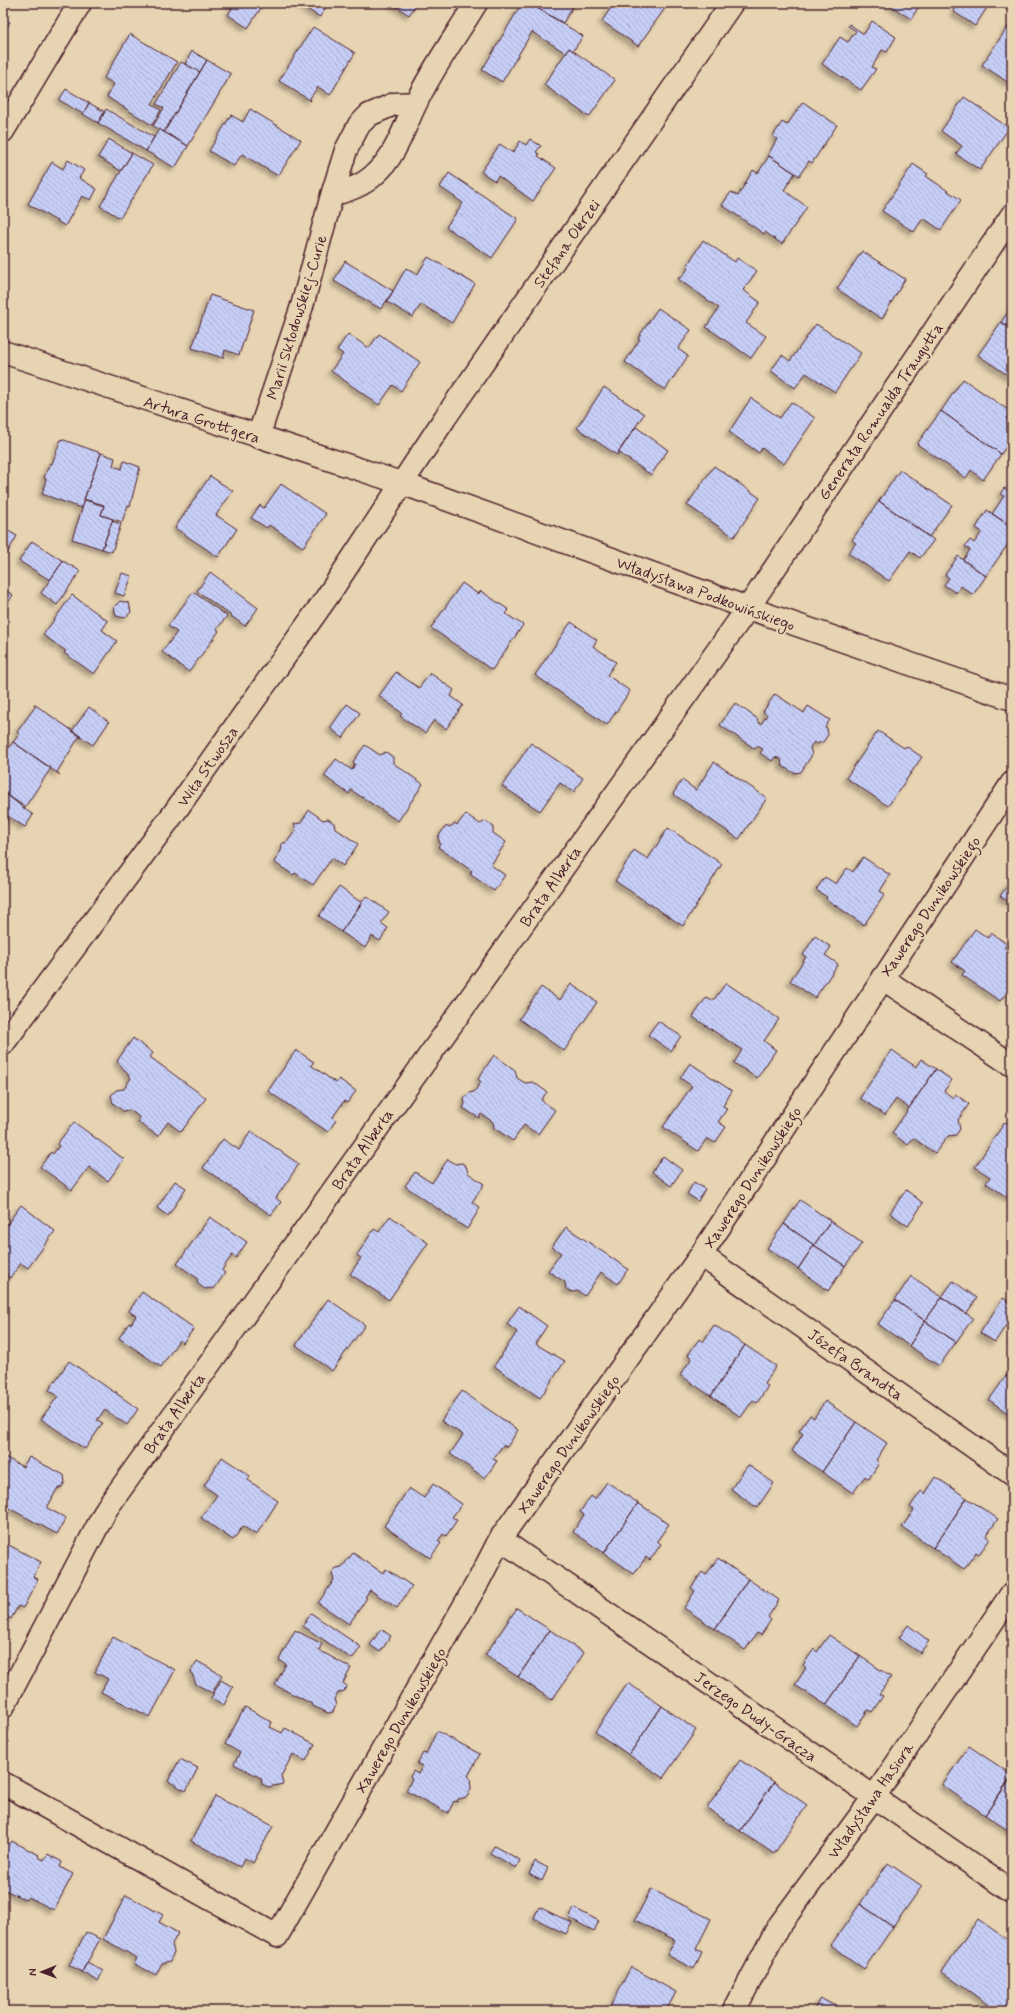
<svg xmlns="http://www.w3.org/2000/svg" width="1015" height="2014" viewBox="0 0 1015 2014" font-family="Mynerve,sans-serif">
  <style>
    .building { fill: url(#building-back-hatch); stroke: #4a1f2b; filter: url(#shadow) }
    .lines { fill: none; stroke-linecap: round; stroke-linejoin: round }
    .minor-casing { stroke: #4a1f2b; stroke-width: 25 }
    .minor { stroke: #e7d4b2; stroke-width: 22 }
    .labels { text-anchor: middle; stroke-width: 4; stroke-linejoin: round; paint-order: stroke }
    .street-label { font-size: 16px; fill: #4a1f2b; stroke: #e7d4b2 }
  </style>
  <defs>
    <pattern id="building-back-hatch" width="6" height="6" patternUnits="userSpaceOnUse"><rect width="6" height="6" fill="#c6cef6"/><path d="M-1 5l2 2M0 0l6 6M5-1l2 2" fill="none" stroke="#acb0d3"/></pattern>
    <filter id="shadow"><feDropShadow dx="-3.5" dy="3.5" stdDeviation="2" flood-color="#0004"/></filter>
  </defs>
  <rect width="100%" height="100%" fill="#e7d4b2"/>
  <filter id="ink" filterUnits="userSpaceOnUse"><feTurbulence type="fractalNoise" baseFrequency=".025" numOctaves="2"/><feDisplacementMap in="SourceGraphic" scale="8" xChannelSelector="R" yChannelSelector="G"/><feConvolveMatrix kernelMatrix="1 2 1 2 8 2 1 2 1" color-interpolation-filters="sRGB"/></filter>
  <g filter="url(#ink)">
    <path class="building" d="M235 3H264L248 28 228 15Z
      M297 3H328L320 17Z
      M391 3H417L409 15Z
      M522 3H529L583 36 573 51 569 48 566 53 532 32 502 82 482 70Z
      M529 3H575L563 23Z
      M614 3H667L668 4 638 46 602 21Z
      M887 3H921L911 19Z
      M959 3H990L975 26 953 11Z
      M3 18 10 22 3 34Z
      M872 21 896 37 887 52 882 50 872 67 876 69 861 90 822 64 840 37 848 42 856 31 848 26 849 24 864 34Z
      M1009 25 1012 26V85L982 65Z
      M313 27 355 53 330 95 318 87 310 98 311 101 279 81Z
      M130 34 177 62 152 104 161 110 152 125 107 97 114 84 104 78Z
      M569 48 615 80 589 117 544 85Z
      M192 51 207 60 200 72 185 64Z
      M207 60 231 74 188 146 164 132Z
      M181 62 200 72 164 132 153 126 164 108 156 104Z
      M66 89 89 103 83 114 59 100Z
      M964 97 1009 128 980 170 956 154 962 146 941 131Z
      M803 102 837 125 812 163 809 161 799 176 768 155 777 139 773 136 782 122 787 125Z
      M89 103 105 112 98 123 83 114Z
      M106 109 154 137 146 151 98 123Z
      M250 109 301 140 278 176 242 154 234 166 209 151 231 115 243 122Z
      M159 129 188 146 175 168 146 151Z
      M109 139 132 153 121 171 98 157Z
      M530 139 541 146 536 152 539 154 538 156 556 168 533 201 498 176 495 181 481 172 500 144 513 153 520 141 526 145Z
      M132 153 153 165 120 218 100 206Z
      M769 156 795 173 784 190 807 207 782 244 765 232 764 234 722 205 731 192 738 196 753 170 758 173Z
      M68 160 84 170 79 178 97 189 91 200 82 196 65 226 28 204 52 162 63 169Z
      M913 164 928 174 926 176 961 200 941 230 923 218 914 232 882 211Z
      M449 173 518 219 492 258 446 227 463 203 440 187Z
      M703 240 735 262 737 258 757 271 743 290 760 302 746 323 766 336 751 358 706 327 719 308 678 279 679 277 681 278 689 267 687 266Z
      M862 251 905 279 882 319 837 289Z
      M428 257 475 284 452 323 421 304 413 317 387 302 406 268 417 275Z
      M345 261 393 291 381 309 334 281Z
      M210 295 254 310 239 355 225 350 223 358 192 348Z
      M1012 307V329L1001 322Z
      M658 308 691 330 678 349 688 356 665 390 625 362 640 339 638 338Z
      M1001 322 1012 329V378L978 355Z
      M816 324 861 353 835 392 806 373 795 388 771 371 782 355 790 361Z
      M348 334 369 348 379 334 420 362 401 391 393 385 379 405 331 371 343 354 337 350Z
      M963 379 1011 412 1006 419 1012 423V438L1001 454 941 411Z
      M604 387 644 414 617 455 577 428Z
      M751 398 780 418 791 402 815 418 784 464 762 448 759 453 729 432Z
      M941 411 1001 454 983 480 971 470 966 478 917 444Z
      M636 427 668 450 651 475 618 452Z
      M61 439 101 453 81 508 42 494 46 479 44 478 50 463 52 464Z
      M101 453 115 458 113 466 122 469 124 461 140 467 130 506 128 505 122 522 101 515 104 505 84 499Z
      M714 466 760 498 734 537 687 505Z
      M900 470 952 505 929 537 879 501Z
      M210 476 233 491 216 515 237 529 218 557 175 528Z
      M281 484 326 514 303 547 269 525 267 528 251 518 260 505 264 508Z
      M1012 484V527L992 514 1004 496 1000 494 1004 488 1008 490Z
      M85 500 104 506 101 515 113 519 102 549 72 539Z
      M879 501 934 540 920 558 910 551 889 581 848 553 856 543 852 540Z
      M987 510 1012 527V538L986 576 963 560 970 550 965 547 970 540 974 543 982 532 976 528Z
      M112 521 121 524 112 552 102 549Z
      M5 529 17 536 7 553 3 551V532Z
      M32 541 63 561 50 580 19 561Z
      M958 556 986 576 973 595 961 586 956 593 944 585 949 578 945 575Z
      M63 561 80 571 57 605 41 593Z
      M210 572 258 608 245 626 197 591Z
      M122 573 132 576 124 596 115 593Z
      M462 583 478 594 481 591 509 610 506 614 523 625 492 670 431 628Z
      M3 589 13 595 3 610Z
      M193 592 227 616 217 629 219 631 189 672 162 652 177 632 168 626Z
      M72 595 108 621 102 630 117 641 94 674 64 653 66 651 43 635Z
      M120 601 129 603 131 612 125 618 116 616 114 607Z
      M571 622 597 640 593 646 616 662 607 675 630 691 607 725 535 675Z
      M396 672 419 688 430 673 454 690 451 696 463 705 446 729 434 720 425 733 400 716 402 713 379 696Z
      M775 694 804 713 808 706 830 720 825 727 827 728 828 735 823 742 816 744 814 742 810 747 812 755 801 772 794 773 782 766 781 759 775 757 772 761 760 753 763 749 757 746 755 749 720 725 735 703 758 719 757 721 761 724 767 715 763 712Z
      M34 704 83 738 79 737 57 772 60 775 13 742 20 734 17 732 35 707Z
      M347 704 360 713 343 738 330 728Z
      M89 707 109 722 93 745 72 731Z
      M878 731 904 748 906 746 922 757 888 806 846 778Z
      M13 742 51 768 25 807 3 792V756Z
      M531 743 583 778 574 792 560 783 540 811 502 786Z
      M365 745 380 755 386 752 393 757V763L423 784 398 821 351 790 349 794 324 776 336 759 352 770 355 764 353 762Z
      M714 762 767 798 739 839 673 794 682 780 696 790Z
      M3 792 33 815 25 827 3 813Z
      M309 810 323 820 328 819 334 823 335 828 358 844 343 866 332 858 313 885 295 873 293 875 274 862 282 849 281 844 287 842 296 830 294 824 301 823Z
      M3 813 9 817 3 825Z
      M466 814 480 824 486 821 493 826V833L506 842 491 865 505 875 494 891 470 874 472 871 438 847 440 844 438 837 445 827 452 826 454 823 457 825Z
      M668 828 722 864 683 926 615 881 634 850 648 859Z
      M3 854 9 858 3 867Z
      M863 857 890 875 880 891 885 894 864 925 826 899 827 897 816 890 825 877 836 884 847 868 853 872Z
      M1012 879V904L1000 896Z
      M339 887 362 903 341 932 319 916Z
      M366 896 389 912 381 923 388 928 380 941 372 936 365 948 341 932Z
      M975 929 988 938 991 933 1007 944 1004 947 1011 952 1012 950V995L1007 992 1000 1001 962 975 965 971 952 962Z
      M815 936 831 947 825 955 838 964 815 998 790 981 806 957 803 955Z
      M726 983 779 1019 764 1041 776 1050 757 1078 734 1063 742 1050 693 1017 706 998 713 1001Z
      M571 984 597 1002 564 1051 519 1019 541 987 560 1000Z
      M658 1021 681 1036 671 1051 648 1035Z
      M133 1038 153 1053 150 1057 206 1098 181 1132 168 1122 158 1136 139 1123V1117L130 1110 123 1111 113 1103 111 1096 116 1090 124 1089 131 1078 117 1061Z
      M296 1050 314 1062 311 1065 336 1083 339 1079 356 1091 347 1103 344 1101 333 1117 336 1120 328 1132 268 1091Z
      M892 1050 916 1067 921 1059 936 1069 909 1108 896 1099 885 1115 860 1098Z
      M494 1055 515 1070 517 1078 525 1083 533 1082 547 1092 541 1100 555 1110 538 1134 524 1125 513 1141 494 1128 493 1122 481 1114 479 1118 463 1108 465 1104 464 1099 469 1093 474 1092 481 1082 478 1079Z
      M690 1063 732 1091 723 1106 727 1109 718 1122 726 1127 715 1143 707 1138 698 1151 663 1127 692 1086 680 1078Z
      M936 1069 952 1080 944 1091 953 1098 955 1094 969 1104 958 1120 960 1129 956 1135 948 1136 935 1153 913 1138 908 1145 892 1133Z
      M74 1122 124 1159 108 1181 89 1167 72 1190 40 1167 51 1152 53 1154 59 1146 57 1144Z
      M1005 1122 1012 1126V1196L1010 1199 986 1183 990 1177 975 1167Z
      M251 1131 299 1164 276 1198 281 1202 271 1215 203 1168 223 1139 239 1150Z
      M663 1156 682 1170 671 1186 652 1172Z
      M448 1159 455 1164 462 1163 466 1166 468 1173 484 1184 472 1202 480 1208 467 1229 405 1186 415 1172 432 1183Z
      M175 1181 186 1188 168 1216 157 1208Z
      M694 1182 705 1189 698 1201 687 1194Z
      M906 1190 923 1203 908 1226 890 1213Z
      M800 1200 831 1221 814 1245 784 1224Z
      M21 1205 55 1231 28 1268 21 1263 10 1278 3 1272V1230Z
      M390 1216 428 1243 389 1300 350 1274 361 1258 357 1255 374 1229 379 1232Z
      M210 1217 247 1242 236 1258 232 1255 222 1270 225 1273 214 1289 211 1288 205 1289 198 1284 197 1278 177 1264Z
      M831 1221 862 1243 845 1266 814 1245Z
      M784 1224 814 1245 798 1269 767 1248Z
      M566 1227 628 1269 618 1284 601 1272 585 1296 578 1291 572 1292 566 1289 565 1282 548 1271 561 1253 552 1247Z
      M814 1245 845 1266 828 1291 798 1269Z
      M911 1276 942 1297 925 1321 895 1300Z
      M953 1281 977 1298 966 1314 942 1297Z
      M142 1292 194 1328 183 1343 179 1340 161 1367 119 1338 129 1323 131 1324 136 1316 129 1311Z
      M942 1297 973 1318 956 1342 925 1321Z
      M1003 1298 1012 1304V1316L995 1342 980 1333Z
      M328 1299 365 1325 332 1371 296 1345Z
      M895 1300 925 1321 909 1346 878 1324Z
      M519 1306 547 1326 536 1342 537 1345 565 1361 540 1398 494 1366 517 1332 507 1324Z
      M925 1321 956 1342 939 1366 909 1346Z
      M714 1325 745 1345 711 1396 680 1375 692 1358 688 1355 699 1339 703 1342Z
      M745 1345 776 1366 764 1384 768 1386 757 1403 753 1400 741 1417 711 1396Z
      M69 1361 114 1392H117L116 1393 138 1409 127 1425 105 1410 97 1420 103 1423 85 1449 41 1419 58 1396 49 1390Z
      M1012 1368V1381L1006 1376Z
      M1006 1376 1012 1381V1416L989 1400Z
      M462 1391 518 1430 507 1447 503 1445 493 1459 497 1461 485 1478 450 1454 463 1435 441 1421Z
      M825 1401 856 1422 822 1472 792 1451 803 1434 799 1431 810 1415 814 1418Z
      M856 1422 887 1443 876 1460 879 1463 869 1479 865 1476 853 1493 822 1472Z
      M3 1456 23 1467 29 1457 64 1475 65 1482 62 1487 57 1489 47 1508 66 1518 57 1534 3 1505Z
      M222 1457 250 1476 248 1480 278 1501 256 1535 243 1526 233 1540 201 1518 217 1495 204 1486Z
      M748 1465 774 1483 757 1508 731 1489Z
      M936 1477 967 1498 933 1548 902 1527 914 1510 910 1507 921 1491 925 1494Z
      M607 1482 638 1503 604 1553 573 1532 584 1515 580 1512 591 1496 595 1499Z
      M433 1484 462 1504 452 1517 457 1520 446 1536 443 1534 438 1541 441 1543 430 1558 384 1526 409 1488 424 1498Z
      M967 1498 998 1519 986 1536 990 1539 979 1554 976 1552 964 1569 933 1548Z
      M638 1503 669 1524 657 1541 661 1544 650 1560 646 1557 634 1574 604 1553Z
      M3 1542 41 1562 33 1577 38 1579 23 1608 18 1606 11 1619 3 1614Z
      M353 1553 383 1573 386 1569 412 1586 397 1608 370 1590 365 1597 367 1598 349 1624 318 1603 334 1580 332 1574 336 1568 342 1567Z
      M718 1558 748 1579 715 1629 684 1608 695 1591 691 1588 702 1572 706 1575Z
      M748 1579 779 1600 768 1617 771 1620 761 1635 757 1633 745 1650 715 1629Z
      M517 1608 550 1630 518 1677 485 1655Z
      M311 1613 361 1647 352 1659 303 1626Z
      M908 1625 929 1641 920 1653 899 1638Z
      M381 1629 391 1636 380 1652 370 1645Z
      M295 1630 322 1644 319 1650 351 1668 343 1683 347 1686 344 1691 338 1693 334 1699 336 1705 333 1712 328 1713 311 1705 312 1704 275 1685 286 1664 279 1660Z
      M550 1630 584 1653 552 1700 518 1677Z
      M829 1635 860 1656 826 1705 795 1685 806 1668 803 1665 814 1649 817 1652Z
      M113 1637 175 1670 150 1717 101 1692 108 1679 95 1672Z
      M860 1656 891 1677 879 1694 883 1696 872 1712 868 1710 857 1726 826 1705Z
      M197 1661 222 1675 212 1693 196 1684 191 1671Z
      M221 1680 233 1687 224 1705 211 1698Z
      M628 1683 662 1706 629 1755 595 1732Z
      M662 1706 696 1730 663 1778 629 1755Z
      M245 1707 272 1722 270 1727 282 1733 285 1728 315 1744 306 1761 293 1754 281 1776 283 1784 268 1787 262 1784 261 1778 234 1764 240 1753 225 1744Z
      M437 1731 480 1754 468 1776 470 1778 471 1789 467 1797 458 1799 457 1802 454 1801 448 1813 406 1791 412 1779 410 1777 413 1771 418 1774 423 1766 417 1764 423 1753 426 1754Z
      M969 1746 1012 1775 985 1815 942 1785Z
      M180 1759 198 1768 186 1791 168 1781Z
      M740 1760 774 1782 740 1831 707 1808Z
      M1012 1777V1833L985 1815Z
      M774 1782 807 1805 774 1854 740 1831Z
      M215 1796 273 1826 253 1863 245 1858 240 1867 191 1841Z
      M3 1840 10 1844 12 1841 39 1855 38 1857 44 1860 48 1854 62 1862 60 1867 73 1874 54 1910 28 1897 26 1900 3 1889Z
      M494 1846 520 1860 516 1868 490 1853Z
      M535 1861 548 1868 542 1881 529 1874Z
      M888 1863 922 1886 893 1927 860 1904Z
      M651 1889 711 1919 696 1949 702 1952 694 1969 667 1955 675 1940 635 1920Z
      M126 1895 163 1915 159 1922 178 1933 172 1944 174 1952 170 1961 162 1963 156 1975 134 1964 137 1958 103 1939Z
      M860 1904 893 1927 864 1969 831 1945Z
      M539 1907 572 1923 566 1934 534 1918Z
      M574 1908 599 1921 594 1931 569 1918Z
      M978 1919 1012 1943V2011H997L942 1972Z
      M86 1932 100 1939 82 1972 69 1965Z
      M87 1962 103 1971 98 1981 82 1972Z
      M631 1967 676 1992 668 2007 673 2010 672 2011H608Z
      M820 1998 845 2011H814Z"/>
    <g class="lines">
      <g class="minor-casing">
        <path id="minor" d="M3 131 80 3
          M332 195C348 190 363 186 375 174 396 156 404 127 416 103 432 69 456 36 476 3
          M3 352 401 483 748 608 1012 699
          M258 437 302 306 332 195 346 150 359 125 369 115 394 104 416 103
          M882 978 1012 1065
          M3 1044 174 813 327 597 445 418 732 3
          M701 1255 1012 1474
          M500 1539 1012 1892
          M3 1707 107 1508 748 608 1012 215
          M3 1783 277 1936 480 1578 500 1539 701 1255 1012 783
          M734 2011 778 1927 874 1797 1012 1593"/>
      </g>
      <use href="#minor" class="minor"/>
    </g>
  </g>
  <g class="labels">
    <g class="street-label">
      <text transform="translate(566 243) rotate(-55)" y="6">Stefana Okrzei</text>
      <text transform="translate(296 317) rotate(-73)" y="6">Marii Skłodowskiej-Curie</text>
      <text transform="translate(880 411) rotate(-56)" y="6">Generała Romualda Traugutta</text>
      <text transform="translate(202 419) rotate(18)" y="6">Artura Grottgera</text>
      <text transform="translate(706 593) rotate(20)" y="6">Władysława Podkowińskiego</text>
      <text transform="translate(207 766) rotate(-55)" y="6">Wita Stwosza</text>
      <text transform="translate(550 886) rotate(-55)" y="6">Brata Alberta</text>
      <text transform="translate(930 906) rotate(-56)" y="6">Xawerego Dunikowskiego</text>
      <text transform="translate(362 1149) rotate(-55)" y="6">Brata Alberta</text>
      <text transform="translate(752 1177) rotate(-57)" y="6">Xawerego Dunikowskiego</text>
      <text transform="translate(856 1364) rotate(35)" y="6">Józefa Brandta</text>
      <text transform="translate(174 1413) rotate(-55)" y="6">Brata Alberta</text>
      <text transform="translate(568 1444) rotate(-55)" y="6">Xawerego Dunikowskiego</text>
      <text transform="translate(756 1716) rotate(35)" y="6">Jerzego Dudy-Gracza</text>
      <text transform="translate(400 1720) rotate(-60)" y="6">Xawerego Dunikowskiego</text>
      <text transform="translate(870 1800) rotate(-55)" y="6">Władysława Hasiora</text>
    </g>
  </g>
  <rect width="1015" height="2014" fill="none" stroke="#e7d4b2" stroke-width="16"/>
  <rect x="8" y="8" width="999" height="1998" fill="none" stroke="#4a1f2b" stroke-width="1.5" filter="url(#ink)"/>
  <g transform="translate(42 1972) rotate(269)" stroke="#e7d4b2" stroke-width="3" paint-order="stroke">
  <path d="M0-3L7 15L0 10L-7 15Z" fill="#4a1f2b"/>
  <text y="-6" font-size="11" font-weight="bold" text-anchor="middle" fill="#4a1f2b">N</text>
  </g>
</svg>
